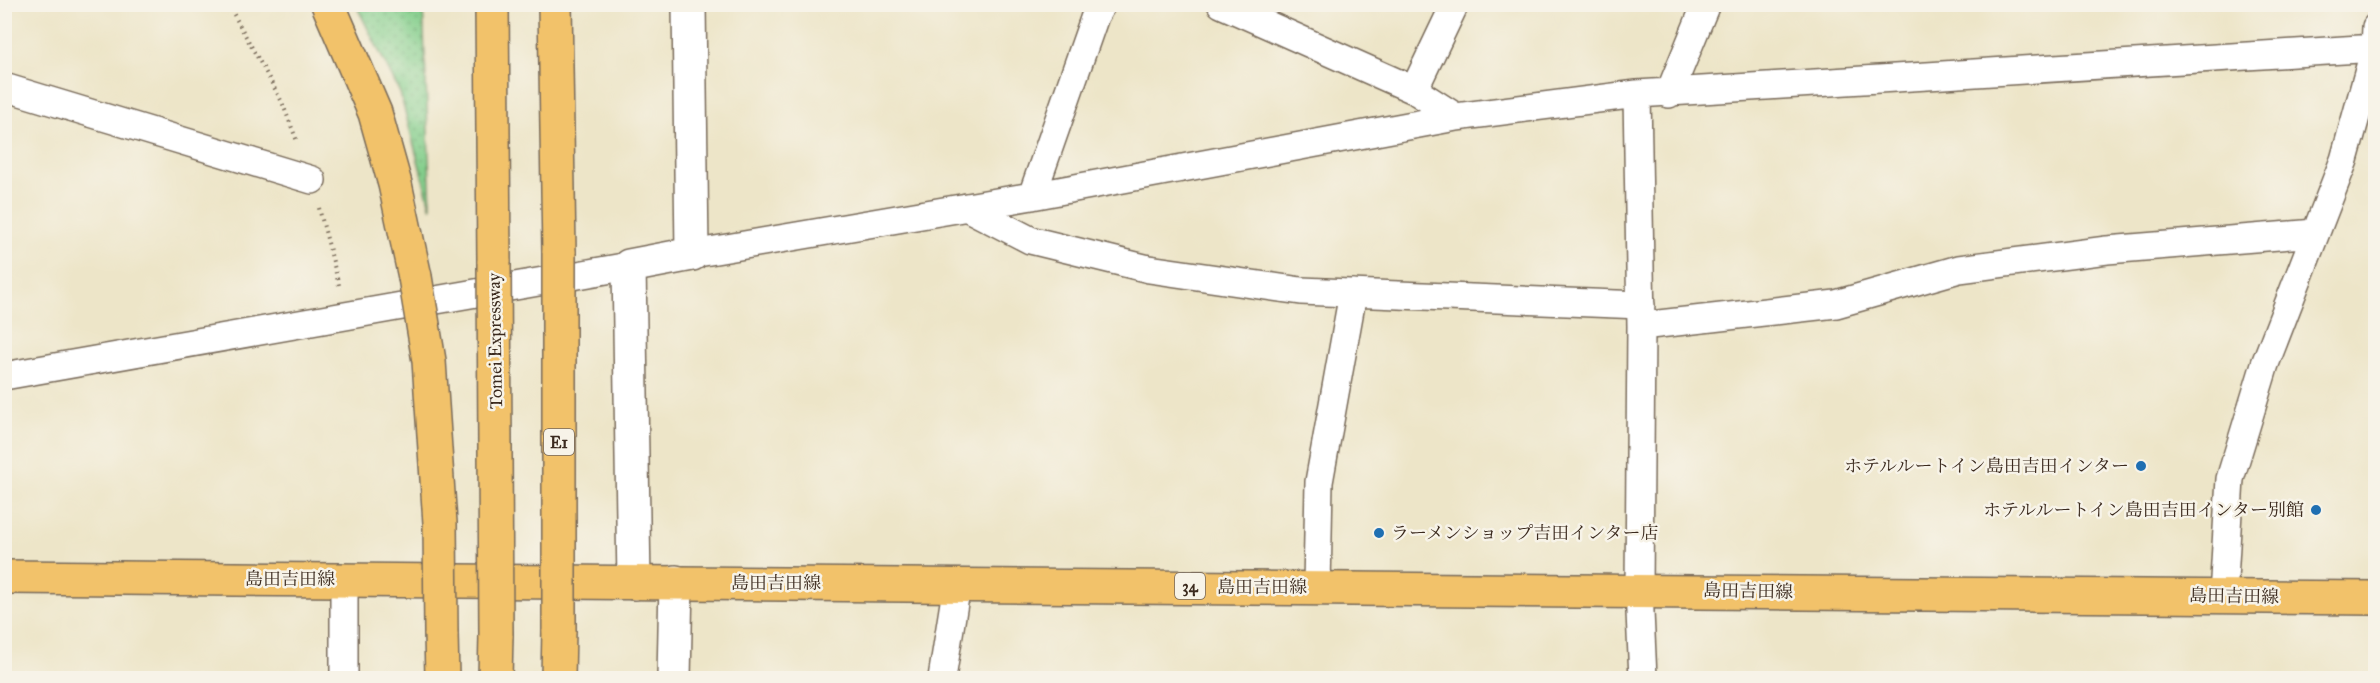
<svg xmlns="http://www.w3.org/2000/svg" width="2380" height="683" viewBox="0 0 2380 683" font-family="'IM FELL Great Primer','Noto Serif JP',serif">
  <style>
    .grass { fill: url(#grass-dots); stroke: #607c56; stroke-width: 1.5 }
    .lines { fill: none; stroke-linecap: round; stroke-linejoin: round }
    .minor-casing { stroke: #796b5a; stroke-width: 30 }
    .tertiary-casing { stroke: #796b5a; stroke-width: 36 }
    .primary-casing { stroke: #796b5a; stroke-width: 36 }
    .motorway-casing { stroke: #796b5a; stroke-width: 36 }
    .path { stroke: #796b5a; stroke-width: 4; stroke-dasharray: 1.5 4.5; stroke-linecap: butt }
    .minor { stroke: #fff; stroke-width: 27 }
    .tertiary { stroke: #fff; stroke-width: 33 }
    .primary { stroke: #f2c26a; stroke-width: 33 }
    .motorway { stroke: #f2c26a; stroke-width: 33 }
    .motorway-bridge-casing { stroke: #796b5a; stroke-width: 36; stroke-linecap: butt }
    .motorway-bridge { stroke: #f2c26a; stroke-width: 33 }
    .poi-dot { fill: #1f6fb2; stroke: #f7f3e8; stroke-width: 2 }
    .labels { text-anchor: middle; stroke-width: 5; stroke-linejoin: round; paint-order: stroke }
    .shield { fill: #f7f3e8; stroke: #73665b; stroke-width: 1.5 }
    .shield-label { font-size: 16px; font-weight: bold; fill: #3b2a1e }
    .street-label { font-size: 18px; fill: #3b2a1e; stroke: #f7f3e8 }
    .poi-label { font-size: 18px; fill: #3b2a1e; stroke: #f7f3e8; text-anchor: end }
  </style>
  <defs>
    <pattern id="grass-dots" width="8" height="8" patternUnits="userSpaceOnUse" patternTransform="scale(1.5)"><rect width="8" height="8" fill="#85cf8d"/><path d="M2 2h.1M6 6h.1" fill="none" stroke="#6ea873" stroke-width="1.8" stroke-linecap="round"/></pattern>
  </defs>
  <rect width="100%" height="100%" fill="#f7f3e8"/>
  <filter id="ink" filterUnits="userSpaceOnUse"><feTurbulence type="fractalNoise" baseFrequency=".0167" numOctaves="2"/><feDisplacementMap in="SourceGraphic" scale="12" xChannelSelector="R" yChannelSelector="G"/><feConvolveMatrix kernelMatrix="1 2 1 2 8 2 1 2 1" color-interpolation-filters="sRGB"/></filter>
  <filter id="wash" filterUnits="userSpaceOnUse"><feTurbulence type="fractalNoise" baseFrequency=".008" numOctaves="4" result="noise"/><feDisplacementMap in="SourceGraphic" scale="24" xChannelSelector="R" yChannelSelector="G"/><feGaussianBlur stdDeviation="1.35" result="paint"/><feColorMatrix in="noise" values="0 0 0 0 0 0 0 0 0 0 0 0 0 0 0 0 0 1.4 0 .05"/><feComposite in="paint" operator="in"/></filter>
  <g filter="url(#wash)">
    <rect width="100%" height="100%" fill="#ede5c8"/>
    <path class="grass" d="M356 5H423L431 209 400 93Z"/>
  </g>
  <g filter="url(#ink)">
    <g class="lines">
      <g class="minor-casing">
        <path id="minor" d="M1221 4 1414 90 1456 117
          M4 87 312 180
          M1414 90 1455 4
          M1637 94 1641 326 1639 590 1643 678
          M1669 94 1706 4
          M1032 196 1095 16 1102 4
          M966 207 1030 240 1149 269 1301 291 1641 305
          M692 254 1032 196 1456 117 1637 94 2376 48
          M1641 326 1836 304 1959 269 2107 250 2315 233
          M4 376 629 266
          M1317 587 1319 482 1353 293
          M2223 596 2230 479 2265 364 2344 160 2375 48 2376 27
          M344 678V579
          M942 678 957 584"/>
      </g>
      <g class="tertiary-casing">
        <path id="tertiary" d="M634 583 629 266 692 254 689 4
          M674 678 676 582"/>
      </g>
      <g class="primary-casing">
        <path id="primary" d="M4 577 2376 598"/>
      </g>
      <g class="motorway-casing">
        <path id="motorway" d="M328 4 375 113 395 184 415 277
          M492 4 494 263
          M555 4 559 253
          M441 633 442 678
          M495 678 496 635
          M558 678 559 630"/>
      </g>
      <path class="path" d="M228 4 282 102 297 141
        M319 208 339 285"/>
      <use href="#minor" class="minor"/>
      <use href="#tertiary" class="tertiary"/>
      <use href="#primary" class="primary"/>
      <use href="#motorway" class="motorway"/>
      <g class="motorway-bridge-casing">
        <path id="motorway-bridge" d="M494 263 496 635
          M415 277 429 361 440 523 441 633
          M559 630V253"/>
      </g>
      <use href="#motorway-bridge" class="motorway-bridge"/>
    </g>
  </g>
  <g class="poi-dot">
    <circle cx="2141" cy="466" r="6"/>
    <circle cx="2316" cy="510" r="6"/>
    <circle cx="1379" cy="533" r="6"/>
  </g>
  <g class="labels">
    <g class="shield">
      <rect x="544" y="429" width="30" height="26" rx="4.5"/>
      <rect x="1175" y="573" width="30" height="26" rx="4.5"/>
    </g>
    <g class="shield-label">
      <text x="559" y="448">E1</text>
      <text x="1190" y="592">34</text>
    </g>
    <g class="street-label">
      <text transform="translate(495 341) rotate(-91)" y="6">Tomei Expressway</text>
      <text x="290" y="585">島田吉田線</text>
      <text x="776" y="589">島田吉田線</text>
      <text x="1262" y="593">島田吉田線</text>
      <text transform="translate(1748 591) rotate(1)" y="6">島田吉田線</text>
      <text transform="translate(2234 596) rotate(1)" y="6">島田吉田線</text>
    </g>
    <g class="poi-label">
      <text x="2129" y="472">ホテルルートイン島田吉田インター</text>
      <text x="2304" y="516">ホテルルートイン島田吉田インター別館</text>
      <text x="1391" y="539" text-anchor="start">ラーメンショップ吉田インター店</text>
    </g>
  </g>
  <rect width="2380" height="683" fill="none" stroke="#f7f3e8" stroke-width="24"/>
</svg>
